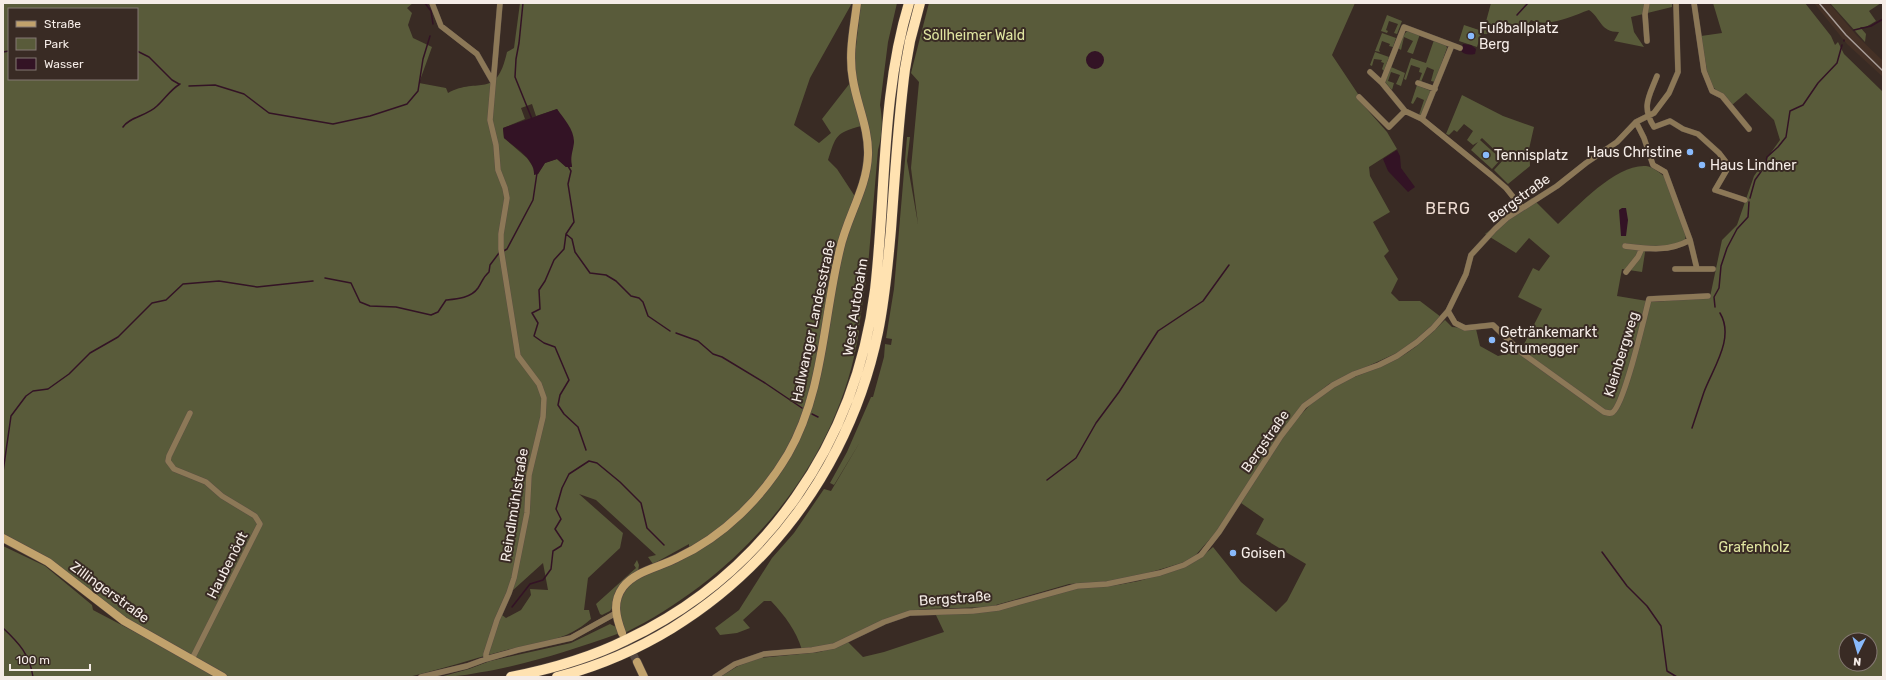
<svg xmlns="http://www.w3.org/2000/svg" width="1886" height="680" viewBox="0 0 1886 680" font-family="Rubik,sans-serif">
  <style>
    .built { fill: #453126 }
    .green { fill: #595b3a; fill-rule: evenodd }
    .water { fill: #331325 }
    .lines { fill: none; stroke-linecap: round; stroke-linejoin: round }
    .stream { stroke: #331325; stroke-width: 1.5 }
    .secondary-tunnel { stroke: #554841; stroke-width: 8; stroke-dasharray: 8 4; stroke-linecap: butt }
    .street-casing { stroke: #574a43; stroke-width: 6 }
    .secondary-casing { stroke: #574a43; stroke-width: 9 }
    .highway-casing { stroke: #574a43; stroke-width: 11 }
    .street { stroke: #8c7857; stroke-width: 5.5 }
    .secondary { stroke: #c1a26c; stroke-width: 8 }
    .highway { stroke: #ffe2b1; stroke-width: 10 }
    .rail { stroke: #a89d98; stroke-width: 1.5 }
    .poi-dot { fill: #89bafc; stroke: #392b24; stroke-width: 1.5 }
    .labels { text-anchor: middle; stroke-width: 4; stroke-linejoin: round; paint-order: stroke }
    .poi-label { font-size: 14px; fill: #f5ece7; stroke: #392b24; text-anchor: start }
    .park-label { font-size: 14px; fill: #dfe4a0; stroke: #392b24 }
    .street-label { font-size: 14px; fill: #f5ece7; stroke: #392b24 }
    .quarter-label { font-size: 16px; letter-spacing: 1px; fill: #eddbd1; stroke: #392b24 }
  </style>
  <rect width="100%" height="100%" fill="#392b24"/>
  <path class="built" d="M1814 3H1829L1857 36 1883 61V77L1847 44Z"/>
  <path class="green" d="M3 3H413L407 8 412 13 408 25 413 38 432 47 419 83 446 88 448 93C479 76 496 101 507 52L514 48 520 3H852L810 78 794 125 819 143 831 133 822 119 850 83 861 126C835 133 836 136 828 160L837 169 854 195 861 197 871 161V141L858 89 854 63 861 3H897L888 42 880 105C883 120 882 136 878 150L868 266 859 327 857 329 859 331C839 463 743 574 625 633 619 615 616 599 630 584L689 548V544L653 564 648 557 656 555 596 500 579 494 623 533 620 548 588 578 584 610H589L591 619C566 642 535 643 503 651 471 659 440 670 408 677H3V546L45 566 92 605 93 610 173 652 128 620 41 554 3 536ZM9 9H137V79H9ZM532 104 536 116 557 109 574 141 570 157 572 167H566L557 159 545 163 538 174 527 158 504 138 503 128 525 119 521 108ZM543 563 548 590 530 589 531 595 521 610 506 618 502 615 512 591Z
    M929 3H1355L1332 55 1358 94 1357 98 1387 132 1397 149 1369 167 1370 176 1390 212 1373 222 1389 251 1384 256 1398 279 1391 293 1399 301H1420L1441 317 1412 343 1401 351 1329 384 1304 404 1217 531 1194 557 1185 562 1138 576 1106 582 1069 584 989 607 926 609 911 611 827 646 802 650C796 630 785 616 771 601H764L743 620 750 628 737 633 720 635 715 628 739 610 772 558 794 533 824 489 831 491 860 442 834 485 830 483 847 452 871 397H873L884 357 885 344 891 345 892 339 886 338 894 289 907 137H910L907 161 918 224 911 168 919 82 911 73Z
    M1491 3H1672V7L1631 17 1634 32 1644 47 1614 41 1619 32C1600 32 1601 18 1589 10 1572 16 1549 28 1531 20L1521 33 1484 34V29Z
    M1713 3H1805L1831 36 1835 45 1838 42 1844 54 1883 92V677H720L738 666 759 658 820 652 848 642 863 657 884 652 944 632 935 613H976L1071 589 1117 585 1139 581 1177 569 1205 554 1213 547 1241 582 1276 612 1287 601 1306 564 1256 534 1264 519 1241 503C1265 466 1289 419 1325 392 1346 377 1372 372 1395 360 1414 350 1430 335 1445 320L1452 327 1476 329 1480 346 1498 356 1521 350 1542 309 1518 297 1533 268 1539 271 1550 256 1529 238 1516 253 1485 234 1532 198 1558 224C1579 205 1616 164 1646 166 1653 167 1660 173 1665 177L1686 235 1685 240 1670 246H1646L1642 272 1622 269 1617 296 1653 302 1710 297 1722 240 1737 225 1754 176 1780 140 1774 120 1746 93 1732 105 1713 87 1707 71 1701 36 1722 33ZM1846 640H1870V664H1846Z
    M1830 3H1881L1869 11 1876 21 1866 27H1860L1866 34 1865 42Z
    M1387 15 1402 21 1397 34 1394 33 1398 24 1389 21 1386 30 1388 31 1387 33 1381 31Z
    M1464 25 1482 31 1477 47 1459 41Z
    M1407 31 1420 34 1413 54 1407 52 1413 41 1404 37 1401 50 1398 48 1402 37Z
    M1382 33 1396 38 1393 47 1389 46 1390 44 1382 41 1379 50 1380 52 1375 51Z
    M1434 40 1446 45 1447 48 1435 82 1431 81 1434 70 1427 67 1421 82 1419 81 1422 73 1419 72 1420 68 1411 65 1406 80 1404 79 1411 58 1426 63Z
    M1375 52 1389 57 1384 71 1382 69 1384 63 1381 62 1382 60 1374 59 1372 66 1370 65Z
    M1391 67 1405 73 1401 86 1396 84 1400 75 1391 72 1388 81 1394 83 1392 90 1385 82Z
    M1417 85 1431 91 1421 115H1419L1424 100 1417 97 1413 104 1411 103Z
    M1462 95 1503 116 1534 127 1529 149 1530 166 1508 184 1494 170 1504 159 1482 138 1480 140 1501 159 1492 169 1471 150 1478 142 1473 145 1467 140 1473 131 1464 124 1457 132 1454 130 1449 135 1446 134Z
    M637 560 639 565 638 571 610 611 602 615 600 614 596 604 636 568 634 565Z
    M610 624 616 627 620 633C578 648 538 661 494 670 476 673 458 677 440 677L469 669 490 661 571 643Z"/>
  <path class="water" d="M1463 44 1471 45 1476 49 1475 54C1469 55 1465 55 1461 51Z
    M1086 60a9 9 0 1 1 18 0a9 9 0 1 1-18 0Z
    M557 109C564 119 574 129 574 142 573 152 570 156 572 167H566L557 159 545 163 538 174 534 175C535 159 516 148 504 138L503 128Z
    M1397 150 1400 156 1401 168 1415 187 1408 192 1388 171 1383 159Z
    M1622 208H1626L1628 220 1626 236H1621L1619 210Z"/>
  <g class="lines">
    <path class="stream" d="M425 3 431 11 433 24
      M523 3 519 43 516 59 515 77 532 119
      M1517 15 1528 3
      M1854 30 1871 26 1883 19
      M1844 41V40
      M137 51 149 57 172 80 179 84
      M3 52 9 51
      M189 86 215 85 244 94 269 113 333 124 370 116 407 104 418 91 423 59 430 36
      M123 127C129 117 147 116 157 106 165 99 170 90 180 84
      M568 166 571 171 568 184 574 222 566 234 564 249 554 260 545 281 539 290 540 309 532 313 538 323 534 336 544 343 555 347 569 380 560 395 558 405 564 414 578 427 586 450
      M1750 198 1755 180 1765 166 1767 157 1778 147 1786 137 1790 111 1803 105 1818 83 1837 63 1842 45
      M566 234 572 239 575 252 590 273 606 275 616 281 631 296 639 298 643 302 648 316 670 331
      M502 252 507 249 533 200 537 173
      M325 278 351 283 360 302 370 306 396 307 431 315 438 312 446 300C457 299 471 298 478 288 482 282 483 277 489 272L490 265 499 253
      M1715 307 1714 297 1719 288 1721 266 1727 248 1737 229 1748 217 1749 202
      M676 333 698 341 713 354 722 357 765 383 802 408
      M812 414 818 417
      M1692 428C1696 416 1700 404 1704 392 1713 368 1735 338 1720 313
      M3 472 11 416 26 396 33 391 48 389 69 374 90 353 118 337 152 303 166 300 183 284 219 281 257 287 313 281
      M1047 480 1076 458 1096 423 1119 392 1158 331 1203 301 1229 265
      M1602 552 1627 586 1647 606 1661 626 1667 671 1677 677
      M512 607 530 584 543 580 551 569 553 551 561 546 563 541 555 529 561 519 556 509 562 488 569 474 589 461 597 463 620 482 641 503 647 528 664 545
      M3 628C19 643 30 655 33 677"/>
    <path class="secondary-tunnel" d="M628 644 637 662"/>
    <g class="street-casing">
      <path id="street" d="M432 3 441 26 477 54 493 82
        M1694 3 1704 71 1712 91 1722 96 1749 129
        M1647 41 1645 14 1647 3
        M1452 45 1460 48
        M1370 72 1382 83
        M1657 76C1649 97 1641 106 1654 127L1670 121 1683 129 1698 134 1719 153 1729 166 1715 190 1745 200
        M1418 83 1435 89
        M1359 97 1389 127 1405 111
        M1422 119 1452 45 1404 27 1382 83 1405 111 1422 119 1491 175 1506 188 1522 208
        M1690 240 1697 269H1713
        M1625 246C1648 249 1669 252 1690 240L1665 172 1653 165 1644 138 1636 122
        M1675 269H1697
        M1626 272 1638 257 1642 248
        M1448 311 1455 323 1465 328 1493 325 1522 353 1604 412C1608 413 1611 414 1613 412 1625 402 1644 318 1649 299L1708 296
        M190 413 169 456 168 461 174 469 206 482 222 496 255 516 260 524 192 659
        M486 659V654L497 620 509 593 514 578 527 513 529 475 543 417 544 398 539 384 518 356 501 249V234L507 198 505 188 498 170 496 145 490 120 500 3
        M421 677 467 666 486 659 518 650 571 638 616 613
        M715 677 735 664 764 654 812 650 834 646 884 622 910 613 973 611 998 608 1077 586 1107 584 1160 573 1184 565 1201 555 1219 532 1281 436 1304 406 1333 385 1354 374 1379 365 1397 356 1417 342 1433 328 1448 311 1466 274 1471 255 1495 229 1507 218 1557 186 1586 163 1617 142 1636 122 1654 113 1669 93 1678 72 1676 3"/>
    </g>
    <g class="secondary-casing">
      <path id="secondary" d="M3 538 48 562 124 621 223 677
        M622 633C616 617 612 602 623 587 635 571 660 567 677 558 724 536 762 498 788 454 824 391 823 318 840 249 847 217 867 188 868 155 869 129 857 105 853 80 848 54 854 28 857 3
        M637 662 644 677"/>
    </g>
    <g class="highway-casing">
      <path id="highway" d="M511 677C551 669 590 658 626 640 766 574 856 442 875 290 886 195 881 95 909 3
        M557 677C722 634 844 497 878 332 885 298 888 264 891 229 895 176 898 123 905 69L910 41 920 3"/>
    </g>
    <use href="#street" class="street"/>
    <use href="#secondary" class="secondary"/>
    <use href="#highway" class="highway"/>
    <path class="rail" d="M1819 3 1846 35 1883 71"/>
  </g>
  <g class="poi-dot">
    <circle cx="1471" cy="36" r="4"/>
    <circle cx="1690" cy="152" r="4"/>
    <circle cx="1486" cy="155" r="4"/>
    <circle cx="1702" cy="165" r="4"/>
    <circle cx="1492" cy="340" r="4"/>
    <circle cx="1233" cy="553" r="4"/>
  </g>
  <g class="labels">
    <g class="poi-label">
      <text x="1479" y="33">Fußballplatz<tspan x="1479" dy="16">Berg</tspan></text>
      <text x="1682" y="157" text-anchor="end">Haus Christine</text>
      <text x="1494" y="160">Tennisplatz</text>
      <text x="1710" y="170">Haus Lindner</text>
      <text x="1500" y="337">Getränkemarkt<tspan x="1500" dy="16">Strumegger</tspan></text>
      <text x="1241" y="558">Goisen</text>
    </g>
    <g class="park-label">
      <text x="974" y="40">Söllheimer Wald</text>
      <text x="1754" y="552">Grafenholz</text>
    </g>
    <g class="street-label">
      <text transform="translate(1519 198) rotate(-36)" y="5">Bergstraße</text>
      <text transform="translate(855 307) rotate(-81)" y="5">West Autobahn</text>
      <text transform="translate(813 321) rotate(-78)" y="5">Hallwanger Landesstraße</text>
      <text transform="translate(1621 354) rotate(-73)" y="5">Kleinbergweg</text>
      <text transform="translate(1265 441) rotate(-55)" y="5">Bergstraße</text>
      <text transform="translate(514 505) rotate(-81)" y="5">Reindlmühlstraße</text>
      <text transform="translate(227 565) rotate(-63)" y="5">Haubenödt</text>
      <text transform="translate(110 592) rotate(36)" y="5">Zillingerstraße</text>
      <text transform="translate(955 598) rotate(-4)" y="5">Bergstraße</text>
    </g>
    <g class="quarter-label">
      <text x="1448" y="214">BERG</text>
    </g>
  </g>
  <rect width="1886" height="680" fill="none" stroke="#f5ece7" stroke-width="8"/>
  <rect x="8" y="8" width="130" height="72" fill="#392b24" stroke="#847872"/>
  <rect x="16" y="21" width="20" height="6" fill="#c1a26c" stroke="#847872"/>
  <text x="44" y="28" font-size="12" fill="#f5ece7">Straße</text>
  <rect x="16" y="38" width="20" height="12" fill="#595b3a" stroke="#847872"/>
  <text x="44" y="48" font-size="12" fill="#f5ece7">Park</text>
  <rect x="16" y="58" width="20" height="12" fill="#331325" stroke="#847872"/>
  <text x="44" y="68" font-size="12" fill="#f5ece7">Wasser</text>
  <g transform="translate(1858 652) rotate(185)"><circle r="19" fill="#392b24" stroke="#847872"/>
  <path d="M0-3L7 15L0 10L-7 15Z" fill="#89bafc"/>
  <text y="-6" font-size="11" font-weight="bold" text-anchor="middle" fill="#f5ece7">N</text>
  </g>
  <path d="M10 664v6h80v-6" fill="none" stroke="#f5ece7" stroke-width="2"/>
  <text x="16" y="664" font-size="12" fill="#f5ece7" stroke="#392b24" stroke-width="3" paint-order="stroke">100 m</text>
</svg>
